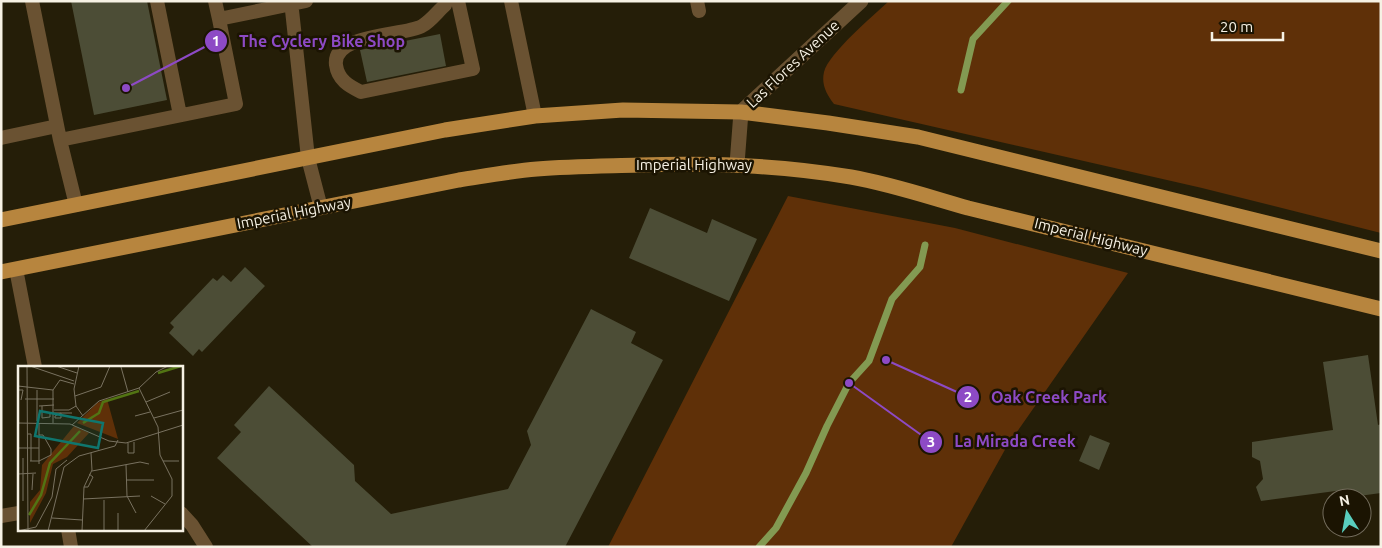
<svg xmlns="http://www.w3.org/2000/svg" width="1382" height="548" viewBox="0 0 1382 548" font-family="Ubuntu,sans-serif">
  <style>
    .green { fill: #5f3008 }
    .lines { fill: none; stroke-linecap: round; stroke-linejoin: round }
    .stream { stroke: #839a52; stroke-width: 7 }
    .building { fill: #4c4d36 }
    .service { stroke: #6a5232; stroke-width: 14 }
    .tertiary { stroke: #6a5232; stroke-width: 15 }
    .primary { stroke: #b7853e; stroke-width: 15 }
    .labels { text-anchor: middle; stroke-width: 5; stroke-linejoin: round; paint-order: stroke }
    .street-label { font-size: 15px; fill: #f6f1e4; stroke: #1b1402 }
    .inset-river { fill: none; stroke: #527413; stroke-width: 2.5 }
    .inset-road { fill: none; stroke: #797260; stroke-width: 1 }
    .view { fill: #0f766e; fill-opacity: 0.15; stroke: #0f766e; stroke-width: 2.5 }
    .inset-edge { fill: none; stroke: #f6f1e4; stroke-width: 2.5 }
    .leader { fill: none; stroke: #8d4ac5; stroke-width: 2 }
    .callout-dot { fill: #8d4ac5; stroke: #1b1402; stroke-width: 2 }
    .mark-label { font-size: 15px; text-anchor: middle; font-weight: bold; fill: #fff }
    .callout-label { font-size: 16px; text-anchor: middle; font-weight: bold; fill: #8d4ac5; stroke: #1b1402; stroke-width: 5; stroke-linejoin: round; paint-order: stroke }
  </style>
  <rect width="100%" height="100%" fill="#251e08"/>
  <path class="green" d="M889 1H1381V233L1202 188 834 104C827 95 821 85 824 72 829 53 873 16 889 1Z
    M788 196 955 228 1128 273 1007 446 951 547H608Z"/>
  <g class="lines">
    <path class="stream" d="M961 90 973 39 1008 1
      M759 547 776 528 806 473 827 426 849 383 869 361 892 299 920 267 925 245"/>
  </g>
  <path class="building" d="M71 1H147L167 100 94 115Z
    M440 34 446 66 367 82 360 50Z
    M650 208 707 233 712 219 757 239 729 301 629 258Z
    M245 267 265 286 202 352 199 349 193 356 169 333 174 327 170 323 213 278 217 281 223 275 231 282Z
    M591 309 636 332 631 343 663 360 565 547H313L217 458 241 432 234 425 269 386 354 465 355 481 391 514 508 489 531 445 527 431Z
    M1368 355 1378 425 1381 424V493L1344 498 1343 490 1261 501 1256 487 1263 479 1260 461 1252 457V442L1333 430 1323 362Z
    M1090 435 1110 443 1099 470 1079 461Z"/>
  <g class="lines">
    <path class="service" d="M32 1 60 140 236 104 219 19 306 1
      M157 1 180 115
      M215 1 219 19
      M291 1 308 158 321 208
      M446 1 445 5C438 11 431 21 422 26 405 36 332 33 336 65 338 80 349 86 361 92L473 69 458 1
      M511 1 535 116
      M697 1 699 11
      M1 138 57 126
      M60 140 76 205
      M16 269 35 367
      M181 513 192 525 206 547
      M1 516 19 513
      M68 529 71 547"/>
    <path class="tertiary" d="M737 164 741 112 861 1"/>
    <path class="primary" d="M1 220 445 130 535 116 623 110 741 112 828 123 918 137 1381 251
      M1 272 459 180C485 176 511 171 537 169 571 166 606 166 639 165 712 163 779 165 851 177 891 184 929 197 968 208L1381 309"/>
  </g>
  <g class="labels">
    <g class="street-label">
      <text transform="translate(793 64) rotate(-43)" y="5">Las Flores Avenue</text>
      <text x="694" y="170">Imperial Highway</text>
      <text transform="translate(294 213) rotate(-11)" y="5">Imperial Highway</text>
      <text transform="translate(1091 237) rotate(14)" y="5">Imperial Highway</text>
    </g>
  </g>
  <g transform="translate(18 366)">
    <rect width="165" height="165" fill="#251e08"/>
    <path d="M89 33 100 73 59 57 79 37ZM56 60 71 67 49 91 35 98 28 127 12 157V136L22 124 24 99Z" fill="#5f3008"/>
    <path class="inset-river" d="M140 7 163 0M65 57 81 47 85 36 121 25M11 149 23 129 32 97 62 65"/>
    <path class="inset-road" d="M9 0 10 165M12 0 56 15M38 0 59 7M61 0 56 23 58 40 65 50M103 1 110 26M0 20 35 24V57M121 22 140 61 142 89 154 113V130L126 165M0 24H5L3 34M19 24V55M35 24 42 14 56 18M57 30 83 21 92 0M7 33H36M128 36 152 26M21 40 36 39M24 40V52L32 51V47H54M36 44H51L58 40M43 47V52H37V50ZM117 50 132 46M136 52 165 44M0 57 52 58 91 75 108 77 165 59M54 59 81 35 121 22 138 6 150 0M10 68H13V95M21 69H25L33 83V89L21 95V98M110 77V87H116V76M0 82H21V57M5 92V135M12 95H21V82M145 95H161M108 99 109 130 118 147M74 105 122 96 131 98M0 108 18 107M108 114H136M66 121H70L75 111 71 108M14 124 15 108M133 130 147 138M65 133 122 130M86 134V165M34 152 64 154M0 165 18 161 34 131 38 103 49 94M30 165 46 101 61 90 97 80 100 74M64 165 66 121 74 104 73 87M100 165V147"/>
    <path class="view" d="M22 45 85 57 80 82 17 70Z"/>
    <rect width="165" height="165" class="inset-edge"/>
  </g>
  <path class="leader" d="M126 88L216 41M886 360L968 397M849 383L931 442"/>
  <g class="callout-dot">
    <circle cx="126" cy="88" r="5"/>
    <circle cx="886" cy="360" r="5"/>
    <circle cx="849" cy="383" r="5"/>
    <circle cx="216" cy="41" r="12"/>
    <circle cx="968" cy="397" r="12"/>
    <circle cx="931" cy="442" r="12"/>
  </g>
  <g class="mark-label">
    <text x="216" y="46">1</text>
    <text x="968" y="402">2</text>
    <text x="931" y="447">3</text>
  </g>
  <g class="callout-label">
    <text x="322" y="47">The Cyclery Bike Shop</text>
    <text x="1049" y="403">Oak Creek Park</text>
    <text x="1015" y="447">La Mirada Creek</text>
  </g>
  <rect width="1382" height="548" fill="none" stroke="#f6f1e4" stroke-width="5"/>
  <g transform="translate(1347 513) rotate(349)"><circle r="24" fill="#1b1402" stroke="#736c5c"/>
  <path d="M0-4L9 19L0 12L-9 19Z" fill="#59cebe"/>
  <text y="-8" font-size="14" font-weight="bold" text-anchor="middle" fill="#f6f1e4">N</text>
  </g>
  <path d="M1212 32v8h71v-8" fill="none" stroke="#f6f1e4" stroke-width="2.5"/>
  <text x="1220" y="32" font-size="15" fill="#f6f1e4" stroke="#1b1402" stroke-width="4" paint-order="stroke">20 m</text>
</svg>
